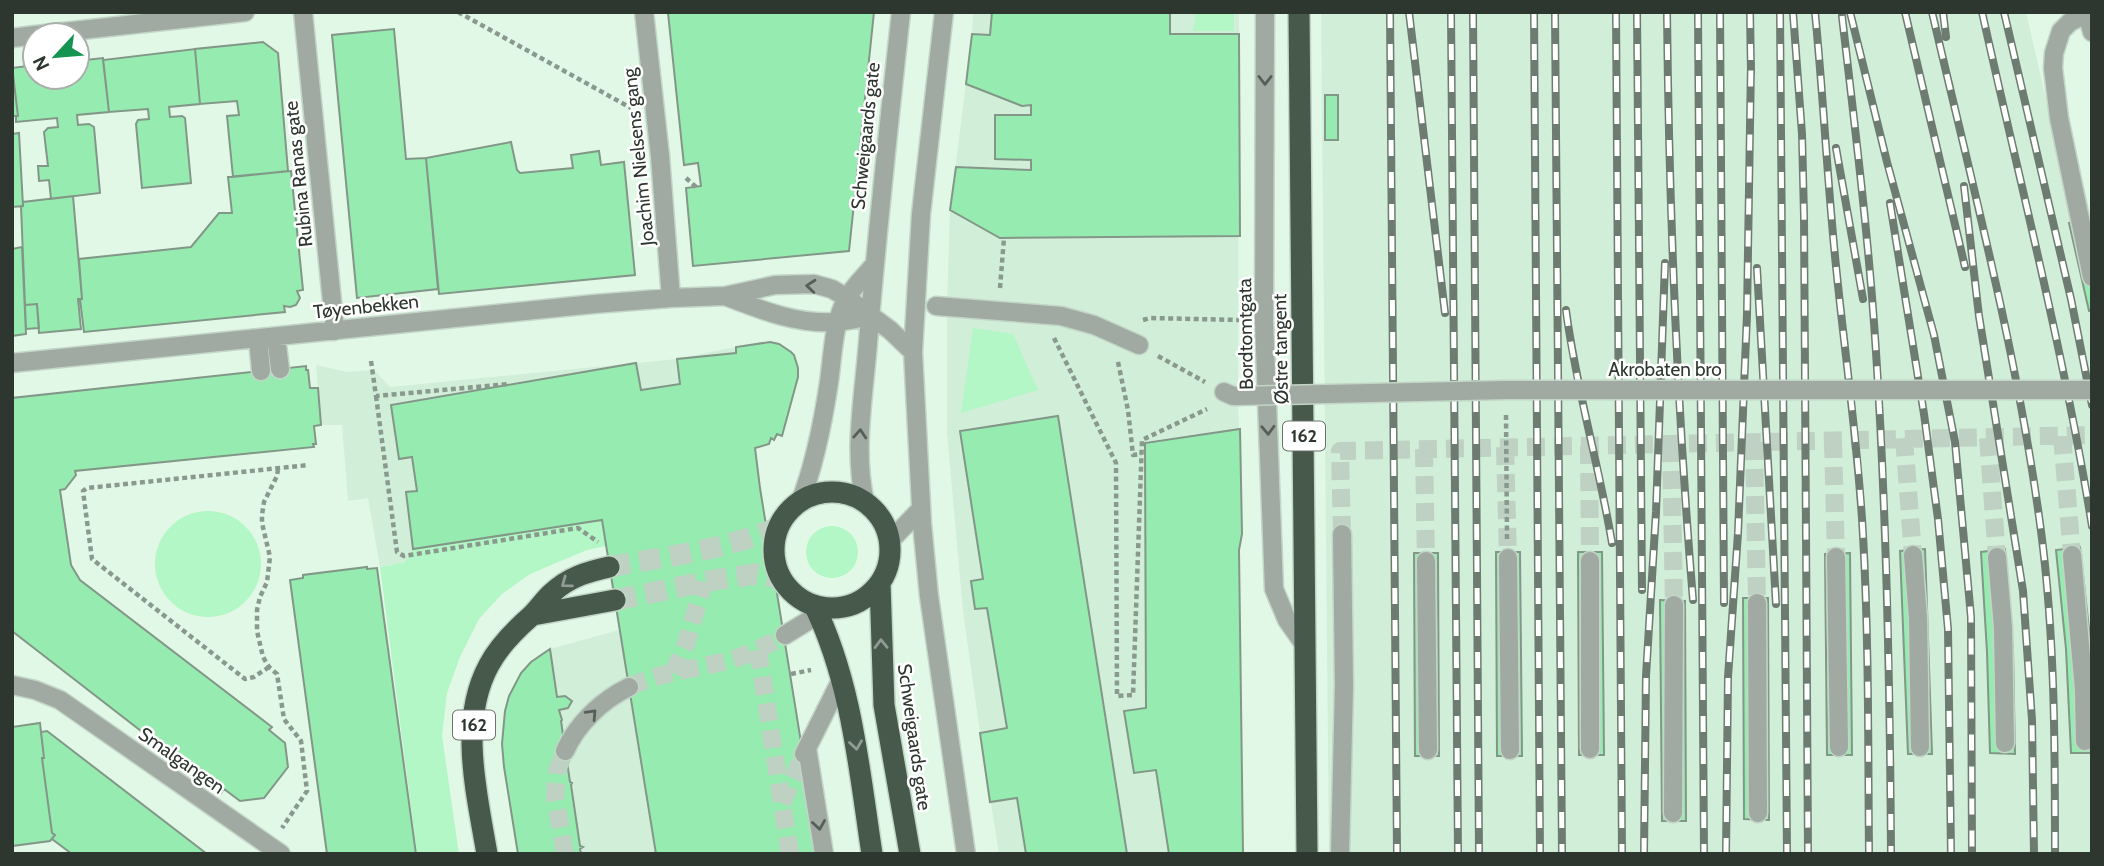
<svg xmlns="http://www.w3.org/2000/svg" width="2104" height="866" viewBox="0 0 2104 866" font-family="Cabin,sans-serif">
  <style>
    .built { fill: #d1eed9 }
    .green { fill: #b2f7c5 }
    .building { fill: #96ecb0; stroke: #829787; stroke-width: 2 }
    .lines { fill: none; stroke-linecap: round; stroke-linejoin: round }
    .minor-tunnel { stroke: #bed1c2; stroke-width: 18; stroke-dasharray: 18 9; stroke-linecap: butt }
    .highway-tunnel { stroke: #bed1c2; stroke-width: 21; stroke-dasharray: 21 10; stroke-linecap: butt }
    .minor-casing { stroke: #c2d5c6; stroke-width: 21 }
    .highway-casing { stroke: #c2d5c6; stroke-width: 24 }
    .path { stroke: #8a998d; stroke-width: 4.5; stroke-dasharray: 5 3.5; stroke-linecap: butt }
    .minor { stroke: #a0a9a2; stroke-width: 18 }
    .highway { stroke: #46594b; stroke-width: 21 }
    .rail-casing { stroke: #6e7b71; stroke-width: 8 }
    .rail { stroke: #fff; stroke-width: 5; stroke-dasharray: 16; stroke-linecap: butt }
    .minor-bridge-casing { stroke: #c2d5c6; stroke-width: 21; stroke-linecap: butt }
    .path-bridge { stroke: #8a998d; stroke-width: 4.5; stroke-dasharray: 5 3.5; stroke-linecap: butt }
    .minor-bridge { stroke: #a0a9a2; stroke-width: 18 }
    .oneway { stroke: #565e58 }
    .oneway2 { stroke: #909b93 }
    .labels { text-anchor: middle; stroke-width: 5; stroke-linejoin: round; paint-order: stroke }
    .shield { fill: #fff; stroke: #6d726e; stroke-width: 2 }
    .shield-label { font-size: 18px; font-weight: bold; fill: #2e3630 }
    .street-label { font-size: 19px; fill: #2e3630; stroke: #fff }
  </style>
  <rect width="100%" height="100%" fill="#e2f8e7"/>
  <path class="built" d="M973 12H1239L1238 396 1242 534 1239 550 1243 854H999L980 733 963 611 947 433V306L950 210 972 35Z
    M1321 12H2026L2049 112 2067 108 2092 223V854H1329Z
    M770 342 779 344 791 352 794 355 798 368V377L782 436 777 434 774 440 771 439 769 444 755 448 760 488 819 854H518L502 744 505 711 509 696 521 673 531 662 550 649 619 630 602 520 380 567 368 498 348 501 342 425H321L316 365 347 372 374 370 390 387 677 359 736 347Z"/>
  <path class="green" d="M1196 12H1234V31H1193Z
    M973 328 1013 334 1038 390 961 413Z
    M155 564a53 53 0 1 1 106 0a53 53 0 1 1-106 0Z
    M602 520 606 546 587 550 530 574 502 594 479 619 460 657 447 693 442 736 459 854H417L380 567 405 562 413 549Z
    M806 552a26 26 0 1 1 52 0a26 26 0 1 1-52 0Z"/>
  <path class="building" d="M677 12H874L849 251 693 266 686 188 701 186 698 163 684 165 668 13Z
    M992 12H1170V34H1239L1240 236 1000 238 950 210 956 167 1031 170V160L995 159V115H1031V105L1022 106 966 84 972 34 990 35Z
    M394 29 406 159 426 158 438 289 357 298 332 35Z
    M263 42 278 53 288 171 233 177 227 116 239 115 237 101 200 104 195 49Z
    M195 49 200 104 169 107 170 117 182 116 185 118 191 183 142 188 136 124 138 120 149 119 148 109 109 112 103 60Z
    M103 58 109 112 77 115 78 125 89 124 94 127 100 193 51 199 49 180 39 181 38 166H48L44 132 48 128 58 127 57 118 16 122V116H18L12 68 35 65V77H77V61Z
    M12 66 18 116H12Z
    M1325 95H1338V140H1325Z
    M19 133 23 206 12 207V134Z
    M511 142 517 170 520 173 573 168 571 155 599 151 601 165 624 162 635 275 439 294 426 158Z
    M291 171 303 290 297 291 300 298 296 305 290 307 284 306 285 312 84 332 80 299H82L79 259 191 247 219 213H232L228 177Z
    M73 196 82 299H78L81 329 39 333 37 304 25 305 21 206H23V202Z
    M2092 218V310L2089 311 2069 223Z
    M22 247 26 334 12 336V249Z
    M37 304 39 328 26 329 25 305Z
    M770 342 779 344 791 352 794 355 798 368V377L782 436 777 434 774 440 771 438 769 444 755 448 760 488 819 854H656L602 520 413 549 406 492 417 491 412 457 399 459 391 405 636 363 641 390 680 384 677 359 736 353V347Z
    M306 366V370H308L310 388H318L321 425 314 426 316 444H313L314 447 75 471 76 475 65 489 60 490 71 565 80 580 272 727 269 730 285 743 288 767 264 798 240 801 224 789 221 793 12 631V398Z
    M1058 416 1127 854H1026L1017 798 990 802 980 733 1007 728 987 608 975 609 971 581 983 579 960 431Z
    M1240 429 1242 534 1239 550 1243 854H1169L1156 770 1134 773 1124 711 1146 708 1145 443Z
    M2080 547 2091 647 2092 753H2071L2066 649 2056 550Z
    M1925 549 1932 754H1908L1900 551Z
    M2005 549 2013 650 2015 754 1990 753 1987 652 1981 552Z
    M1496 552H1520L1522 756H1497Z
    M1578 552H1602L1604 755H1579Z
    M1414 553H1438L1439 756H1415Z
    M1850 553 1852 755H1827L1825 554Z
    M367 567V569L377 568 416 854H327L290 580 303 578V575Z
    M1743 598H1768L1769 820 1744 819Z
    M1660 600 1685 601 1686 821H1662Z
    M550 649 557 697 565 696 572 701 568 708 559 710 562 720 561 721 570 782 572 783 571 785 580 846 583 847 580 849 581 854H518L504 767 502 744 505 711 509 696 521 673 531 662Z
    M40 723 44 758H42L52 833 55 835 50 841 12 846V727Z
    M47 731 207 854H72L52 839 55 835 52 833 42 758H44L41 732Z"/>
  <g class="lines">
    <path class="minor-tunnel" d="M2062 436 2072 555
      M1904 438 1913 555
      M1988 438 1997 557
      M1833 440 1836 557
      M1754 442 1757 603
      M1671 444 1674 605
      M1589 446 1590 561
      M1505 447 1508 558
      M1424 449 1426 561
      M1342 534 1340 451 2092 435
      M758 650 790 854
      M673 673 686 644 704 582
      M629 687C661 672 696 669 730 660 750 655 767 645 785 635
      M782 803 804 754
      M565 854 555 795 557 771 565 751"/>
    <path class="highway-tunnel" d="M609 567C667 556 725 550 779 527
      M615 600 714 580 756 574 782 579"/>
    <g class="minor-casing">
      <path id="minor" d="M303 12 335 331
        M644 12 660 156 671 298
        M944 12 921 214 913 352 922 524 929 596 966 854
        M1265 12 1264 321 1274 589 1287 620 1306 647
        M2087 12 2092 32
        M2088 13 2070 22 2061 31 2054 53 2053 68 2059 118 2092 277
        M36 35 245 12
        M12 38 35 35
        M725 296C761 310 798 325 837 322 848 321 859 318 870 316
        M936 306 1061 316 1094 325 1139 345
        M276 337 280 369
        M258 339 261 371
        M12 363 594 304 671 298 725 296 775 285 814 284 832 289 847 298 890 330 913 352
        M1224 392 1233 396H1238
        M800 502C815 464 823 422 829 382 833 354 833 323 847 298 854 286 865 276 874 265
        M865 502C853 450 864 395 868 342 877 232 889 122 901 12
        M890 541 921 509
        M1913 555 1918 618 1920 747
        M2072 555 2084 690 2085 741
        M1836 557 1839 747
        M1997 557 2003 628 2005 743
        M1508 558 1510 750
        M1426 561 1428 750
        M1757 603 1758 813
        M785 635 829 608
        M12 685 35 690 60 700 281 854
        M807 748 824 854
        M1590 749V561
        M565 751C577 724 602 700 629 687
        M804 754 842 678
        M1673 813 1674 605
        M1340 854 1344 686 1342 534"/>
    </g>
    <g class="highway-casing">
      <path id="highway" d="M1299 12 1307 854
        M774 550a58 58 0 1 1 116 0a58 58 0 1 1-116 0Z
        M880 583 884 705 910 854
        M814 605C852 683 859 769 872 854
        M533 615 615 600
        M487 854C477 794 458 722 489 665 499 646 514 631 530 617 538 610 544 600 552 593 569 577 587 572 609 567"/>
    </g>
    <path class="path" d="M458 12 631 108
      M686 178 696 187
      M1000 288 1004 238
      M1143 320 1150 318 1239 320
      M1054 338 1116 463 1117 696 1133 695 1142 440 1207 409
      M1158 356 1205 382
      M371 361 376 396 510 384
      M1118 362 1128 410 1133 455 1141 454
      M376 396 397 552 404 556 578 528 598 542
      M278 469 277 476 264 502 262 515V523L270 557 267 582 260 597 257 610V631L263 657 269 667 277 674 284 719 301 741 307 791 282 828
      M269 667 254 677 245 679 92 559 83 491 87 488 309 465
      M791 674 811 670"/>
    <use href="#minor" class="minor"/>
    <use href="#highway" class="highway"/>
    <g class="rail-casing">
      <path id="rail" d="M1390 12 1397 854
        M1409 12 1445 313
        M1451 12 1458 854
        M1473 12 1479 854
        M1534 12 1540 854
        M1555 12 1562 854
        M1616 12 1622 854
        M1637 12 1642 590
        M1667 12C1669 208 1677 405 1693 600
        M1698 12 1704 854
        M1720 12 1724 603
        M1750 12 1751 73
        M1780 12 1787 854
        M1793 12 1802 134 1804 216 1808 854
        M1815 12C1823 93 1827 175 1835 256 1844 349 1858 442 1863 535 1869 641 1868 748 1869 854
        M1850 12 1887 162 1934 335 1955 442 1971 617 1972 854
        M1905 12 1965 267
        M1932 12C1972 184 2018 356 2041 531 2055 638 2055 746 2055 854
        M1943 12 1946 37
        M1982 12C2020 183 2064 353 2092 526
        M2004 12 2071 299 2092 405
        M1842 16C1855 128 1869 240 1876 352 1887 519 1890 686 1891 854
        M1836 148 1863 299
        M1964 186 1979 316 2023 591 2032 720 2034 854
        M1890 203 1924 414 1938 519 1948 629 1951 854
        M1757 268 1776 604
        M1566 310C1576 388 1599 465 1612 543
        M1644 854 1646 676 1656 512 1665 263
        M1726 854 1728 677 1738 533 1747 314 1751 63"/>
    </g>
    <use href="#rail" class="rail"/>
    <g class="minor-bridge-casing">
      <path id="minor-bridge" d="M1238 396 1506 390H2092"/>
    </g>
    <path class="path-bridge" d="M1506 415 1507 539"/>
    <use href="#minor-bridge" class="minor-bridge"/>
  </g>
  <defs><path id="oneway-chevron" d="M-2-3.5L2.5 0L-2 3.5" fill="none" stroke-width="1.6" stroke-linecap="round" stroke-linejoin="round" transform="scale(1.75)"/></defs>
  <g class="oneway">
    <use href="#oneway-chevron" transform="translate(1265 80) rotate(90)"/>
    <use href="#oneway-chevron" transform="translate(811 286) rotate(-175)"/>
    <use href="#oneway-chevron" transform="translate(1268 430) rotate(88)"/>
    <use href="#oneway-chevron" transform="translate(860 434) rotate(-86)"/>
    <use href="#oneway-chevron" transform="translate(592 714) rotate(-47)"/>
    <use href="#oneway-chevron" transform="translate(819 825) rotate(81)"/>
  </g>
  <g class="oneway2">
    <use href="#oneway-chevron" transform="translate(566 583) rotate(144)"/>
    <use href="#oneway-chevron" transform="translate(881 644) rotate(-91)"/>
    <use href="#oneway-chevron" transform="translate(856 745) rotate(82)"/>
  </g>
  <g class="labels">
    <g class="shield">
      <rect x="1283" y="421.5" width="42" height="29" rx="5"/>
      <rect x="453" y="710.5" width="42" height="29" rx="5"/>
    </g>
    <g class="shield-label">
      <text x="1304" y="442">162</text>
      <text x="474" y="731">162</text>
    </g>
    <g class="street-label">
      <text transform="translate(865 136) rotate(-84)" y="7">Schweigaards gate</text>
      <text transform="translate(638 157) rotate(-96)" y="7">Joachim Nielsens gang</text>
      <text transform="translate(298 174) rotate(-96)" y="7">Rubina Ranas gate</text>
      <text transform="translate(366 306) rotate(-6)" y="7">Tøyenbekken</text>
      <text transform="translate(1245 334) rotate(-91)" y="7">Bordtomtgata</text>
      <text transform="translate(1280 349) rotate(-91)" y="7">Østre tangent</text>
      <text x="1665" y="376">Akrobaten bro</text>
      <text transform="translate(915 737) rotate(82)" y="7">Schweigaards gate</text>
      <text transform="translate(182 760) rotate(35)" y="7">Smalgangen</text>
    </g>
  </g>
  <rect width="2104" height="866" fill="none" stroke="#2e3630" stroke-width="28"/>
  <g transform="translate(56 56) rotate(244)"><circle r="33" fill="#ffffff" stroke="#abafac" stroke-width="2"/>
  <path d="M0-5L12 26L0 18L-12 26Z" fill="#159350"/>
  <text y="-10" font-size="19" font-weight="bold" text-anchor="middle" fill="#2e3630">N</text>
  </g>
</svg>
